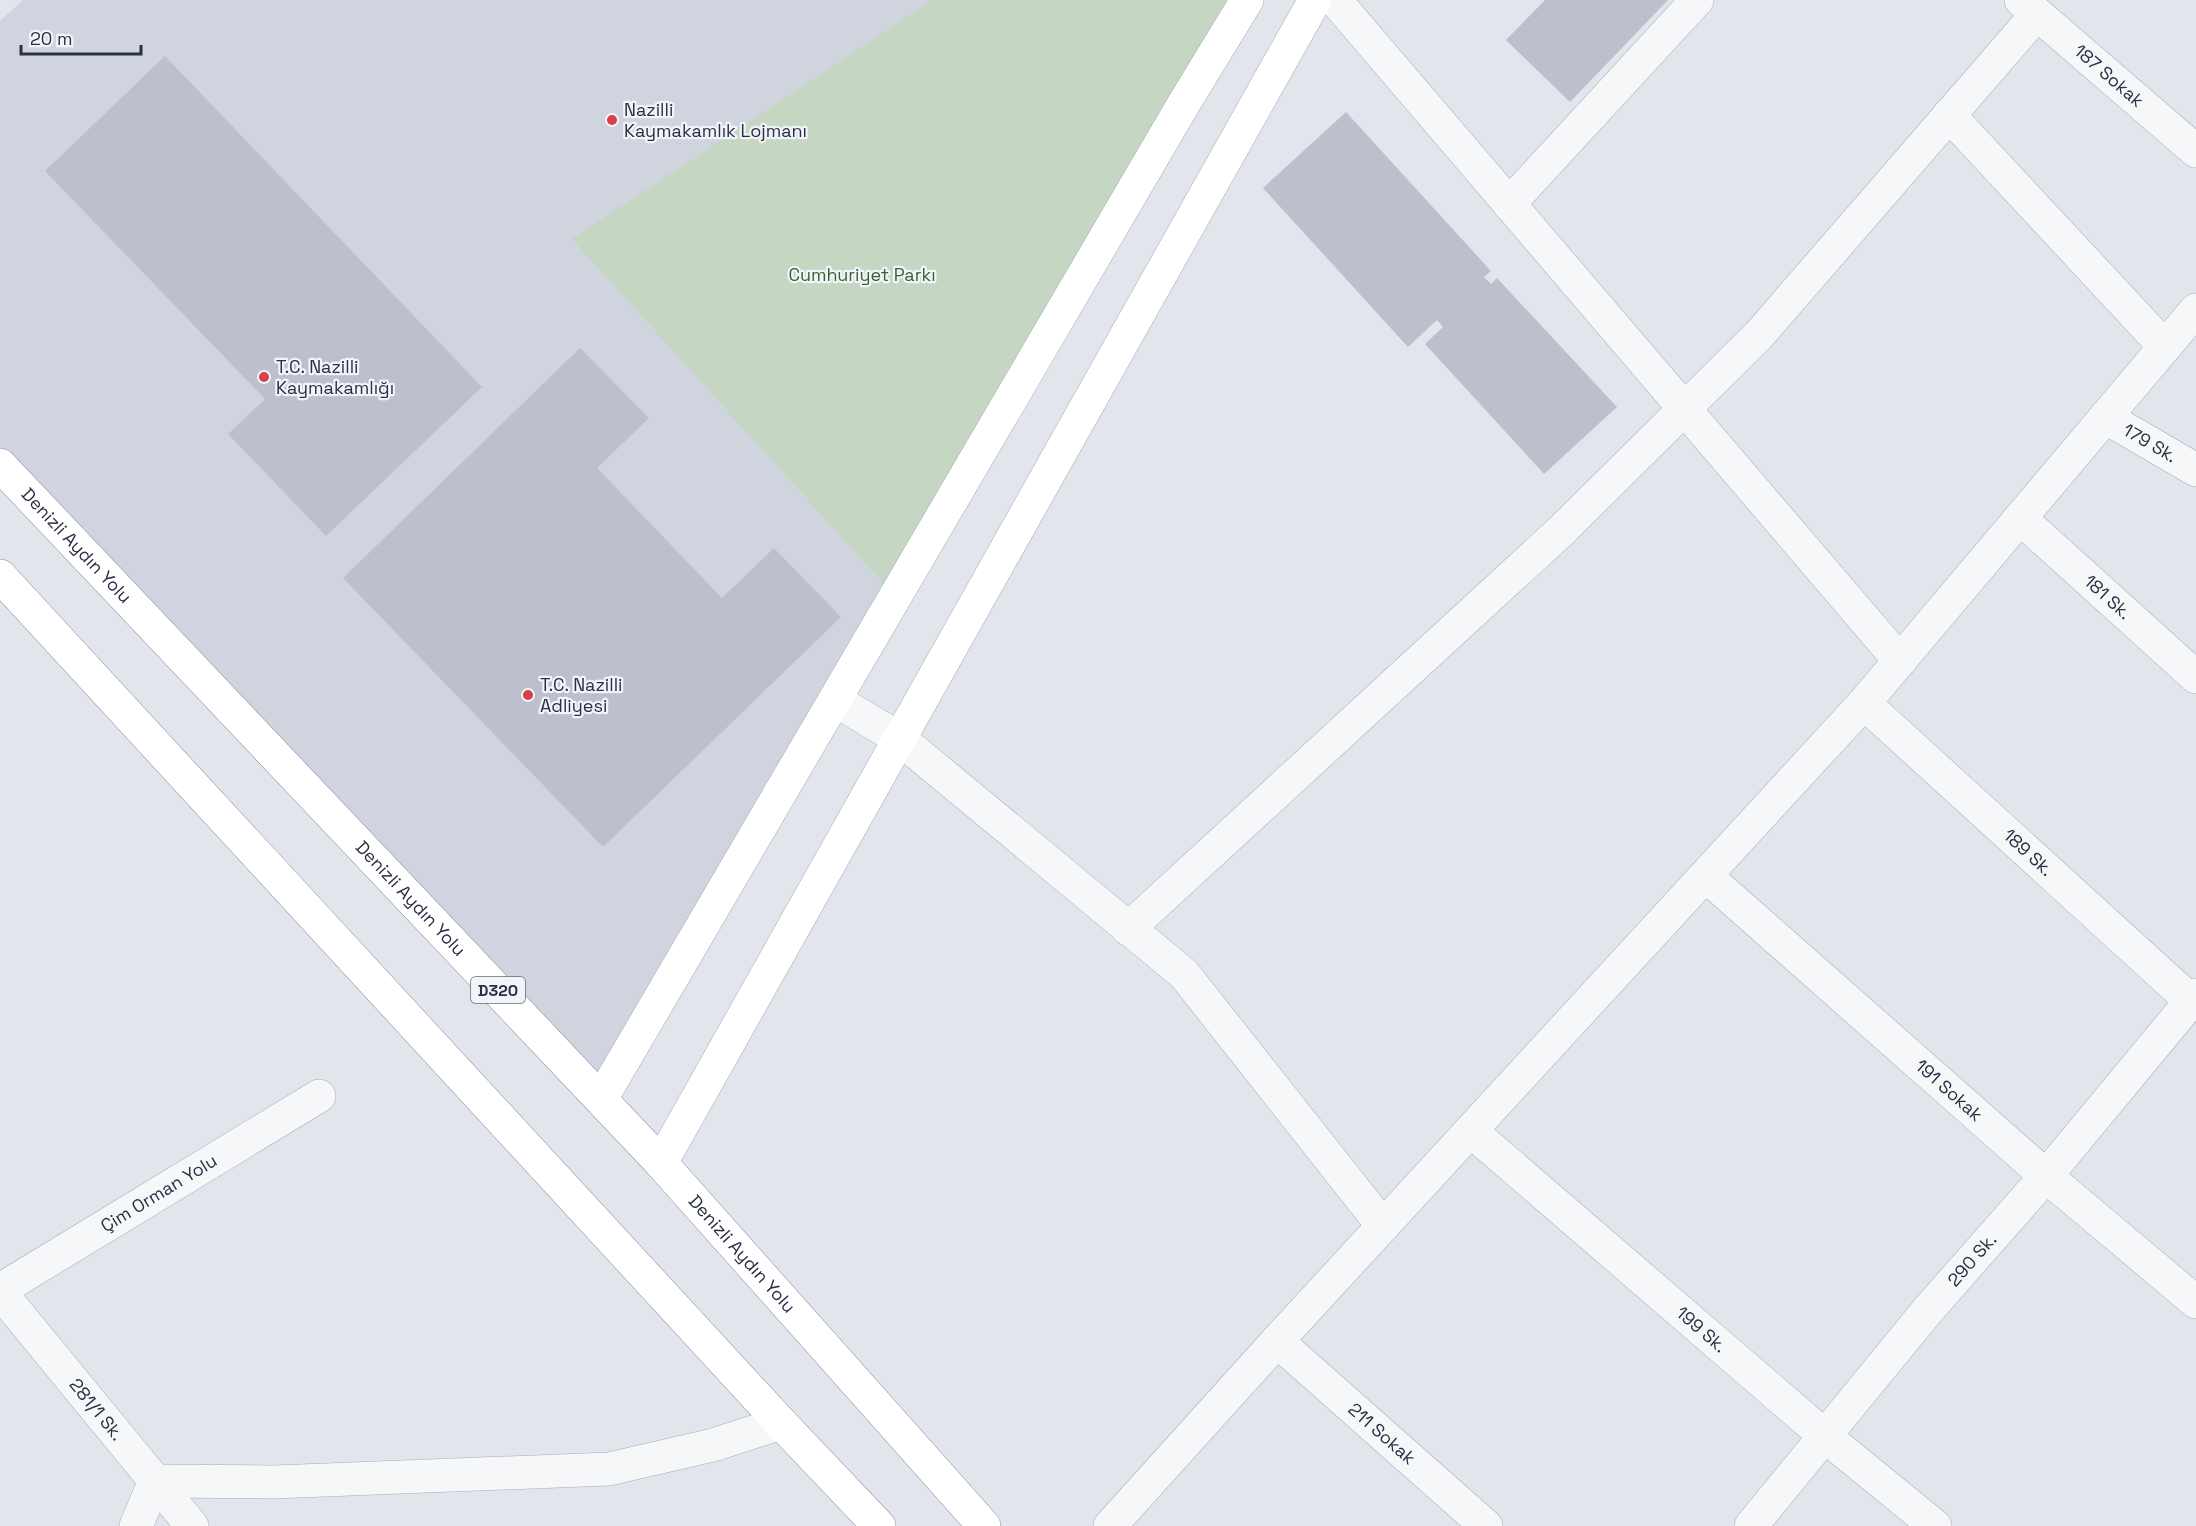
<svg xmlns="http://www.w3.org/2000/svg" width="2196" height="1526" viewBox="0 0 2196 1526" font-family="'Space Grotesk',sans-serif">
  <style>
    .built { fill: #d0d4de }
    .green { fill: #c5d6c3 }
    .building { fill: #bcc0cc }
    .lines { fill: none; stroke-linecap: round; stroke-linejoin: round }
    .street-casing { stroke: #a7abb7; stroke-width: 34 }
    .secondary-casing { stroke: #a7abb7; stroke-width: 34 }
    .highway-casing { stroke: #8990a3; stroke-width: 34 }
    .street { stroke: #f6f7f9; stroke-width: 33 }
    .secondary { stroke: #fff; stroke-width: 33 }
    .highway { stroke: #fff; stroke-width: 33 }
    .poi-dot { fill: #d64245; stroke: #f3f4f9; stroke-width: 2 }
    .labels { text-anchor: middle; stroke-width: 4.5; stroke-linejoin: round; paint-order: stroke }
    .shield { fill: #f3f4f9; stroke: #666b7b; stroke-width: 1.5 }
    .shield-label { font-size: 16px; font-weight: bold; fill: #293045 }
    .street-label { font-size: 18px; fill: #293045; stroke: #f3f4f9 }
    .poi-label { font-size: 18px; fill: #293045; stroke: #f3f4f9; text-anchor: start }
    .park-label { font-size: 18px; fill: #386236; stroke: #f3f4f9 }
  </style>
  <rect width="100%" height="100%" fill="#e3e5ec"/>
  <path class="built" d="M23 0H931L573 239 895 597 601 1099 0 465V21Z"/>
  <path class="green" d="M931 0H1247L895 597 572 239Z"/>
  <path class="building" d="M1545 0H1668L1570 102 1506 40Z
    M165 56 482 387 326 536 228 434 265 399 45 171Z
    M1346 112 1491 271 1484 277 1491 284 1497 278 1617 407 1544 474 1425 344 1443 327 1437 320 1408 347 1263 188Z
    M580 348 649 418 597 468 722 598 774 548 841 617 603 847 343 578Z"/>
  <g class="lines">
    <g class="street-casing">
      <g id="street">
        <path d="M1335 0 1900 661"/>
        <path id="s1" d="M2021 0 2196 151"/>
        <path d="M1949 115 2165 347"/>
        <path d="M1509 204 1697 0"/>
        <path id="s2" d="M2105 417 2196 470"/>
        <path id="s3" d="M2020 518 2196 677"/>
        <path d="M835 700 900 739 1184 974 1383 1226"/>
        <path id="s4" d="M1864 703 2191 1001"/>
        <path id="s5" d="M1706 876 2046 1176 2196 1302"/>
        <path d="M1128 929 1561 531 1759 335 2037 14"/>
        <path id="s6" d="M1471 1131 1826 1437 1935 1526"/>
        <path id="s7" d="M0 1290 319 1096"/>
        <path id="s8" d="M0 1292 192 1526"/>
        <path id="s9" d="M1277 1341 1486 1526"/>
        <path d="M136 1526 155 1481 274 1482 609 1469 713 1445 781 1423"/>
        <path d="M1110 1526 1277 1341 1864 703 2196 310"/>
        <path id="s10" d="M1751 1526 1928 1310 2046 1176 2196 995"/>
      </g>
    </g>
    <g class="secondary-casing">
      <path id="secondary" d="M601 1099 1183 105 1247 0
        M661 1163 1315 0"/>
    </g>
    <g class="highway-casing">
      <g id="highway">
        <path id="s11" d="M0 465 661 1163 984 1526"/>
        <path d="M0 576 781 1423 879 1526"/>
      </g>
    </g>
    <use href="#street" class="street"/>
    <use href="#secondary" class="secondary"/>
    <use href="#highway" class="highway"/>
  </g>
  <g class="poi-dot">
    <circle cx="612" cy="120" r="6"/>
    <circle cx="264" cy="377" r="6"/>
    <circle cx="528" cy="695" r="6"/>
  </g>
  <g class="labels">
    <rect class="shield" x="471" y="977" width="54" height="26" rx="4.5"/>
    <g class="shield-label">
      <text x="498" y="996">D320</text>
    </g>
    <g class="street-label">
      <text dy="6" stroke="none"><textPath href="#s1" startOffset="116">187 Sokak</textPath></text>
      <text dy="6" stroke="none"><textPath href="#s2" startOffset="52">179 Sk.</textPath></text>
      <text dy="6" stroke="none"><textPath href="#s11" startOffset="111">Denizli Aydın Yolu</textPath></text>
      <text dy="6" stroke="none"><textPath href="#s3" startOffset="118">181 Sk.</textPath></text>
      <text dy="6" stroke="none"><textPath href="#s4" startOffset="222">189 Sk.</textPath></text>
      <text dy="6" stroke="none"><textPath href="#s11" startOffset="597">Denizli Aydın Yolu</textPath></text>
      <text dy="6" stroke="none"><textPath href="#s5" startOffset="324">191 Sokak</textPath></text>
      <text dy="6" stroke="none"><textPath href="#s7" startOffset="186">Çim Orman Yolu</textPath></text>
      <text dy="6" stroke="none"><textPath href="#s11" startOffset="1083">Denizli Aydın Yolu</textPath></text>
      <text dy="6" stroke="none"><textPath href="#s10" startOffset="346">290 Sk.</textPath></text>
      <text dy="6" stroke="none"><textPath href="#s6" startOffset="304">199 Sk.</textPath></text>
      <text dy="6" stroke="none"><textPath href="#s8" startOffset="152">281/1 Sk.</textPath></text>
      <text dy="6" stroke="none"><textPath href="#s9" startOffset="140">211 Sokak</textPath></text>
    </g>
    <g class="poi-label">
      <text x="624" y="116">Nazilli<tspan x="624" dy="21">Kaymakamlık Lojmanı</tspan></text>
      <text x="276" y="373">T.C. Nazilli<tspan x="276" dy="21">Kaymakamlığı</tspan></text>
      <text x="540" y="691">T.C. Nazilli<tspan x="540" dy="21">Adliyesi</tspan></text>
    </g>
    <g class="park-label">
      <text x="862" y="281">Cumhuriyet Parkı</text>
    </g>
  </g>
  <path d="M21 45v9h120v-9" fill="none" stroke="#293045" stroke-width="3"/>
  <text x="30" y="45" font-size="18" fill="#293045" stroke="#f3f4f9" stroke-width="4.5" paint-order="stroke">20 m</text>
</svg>
